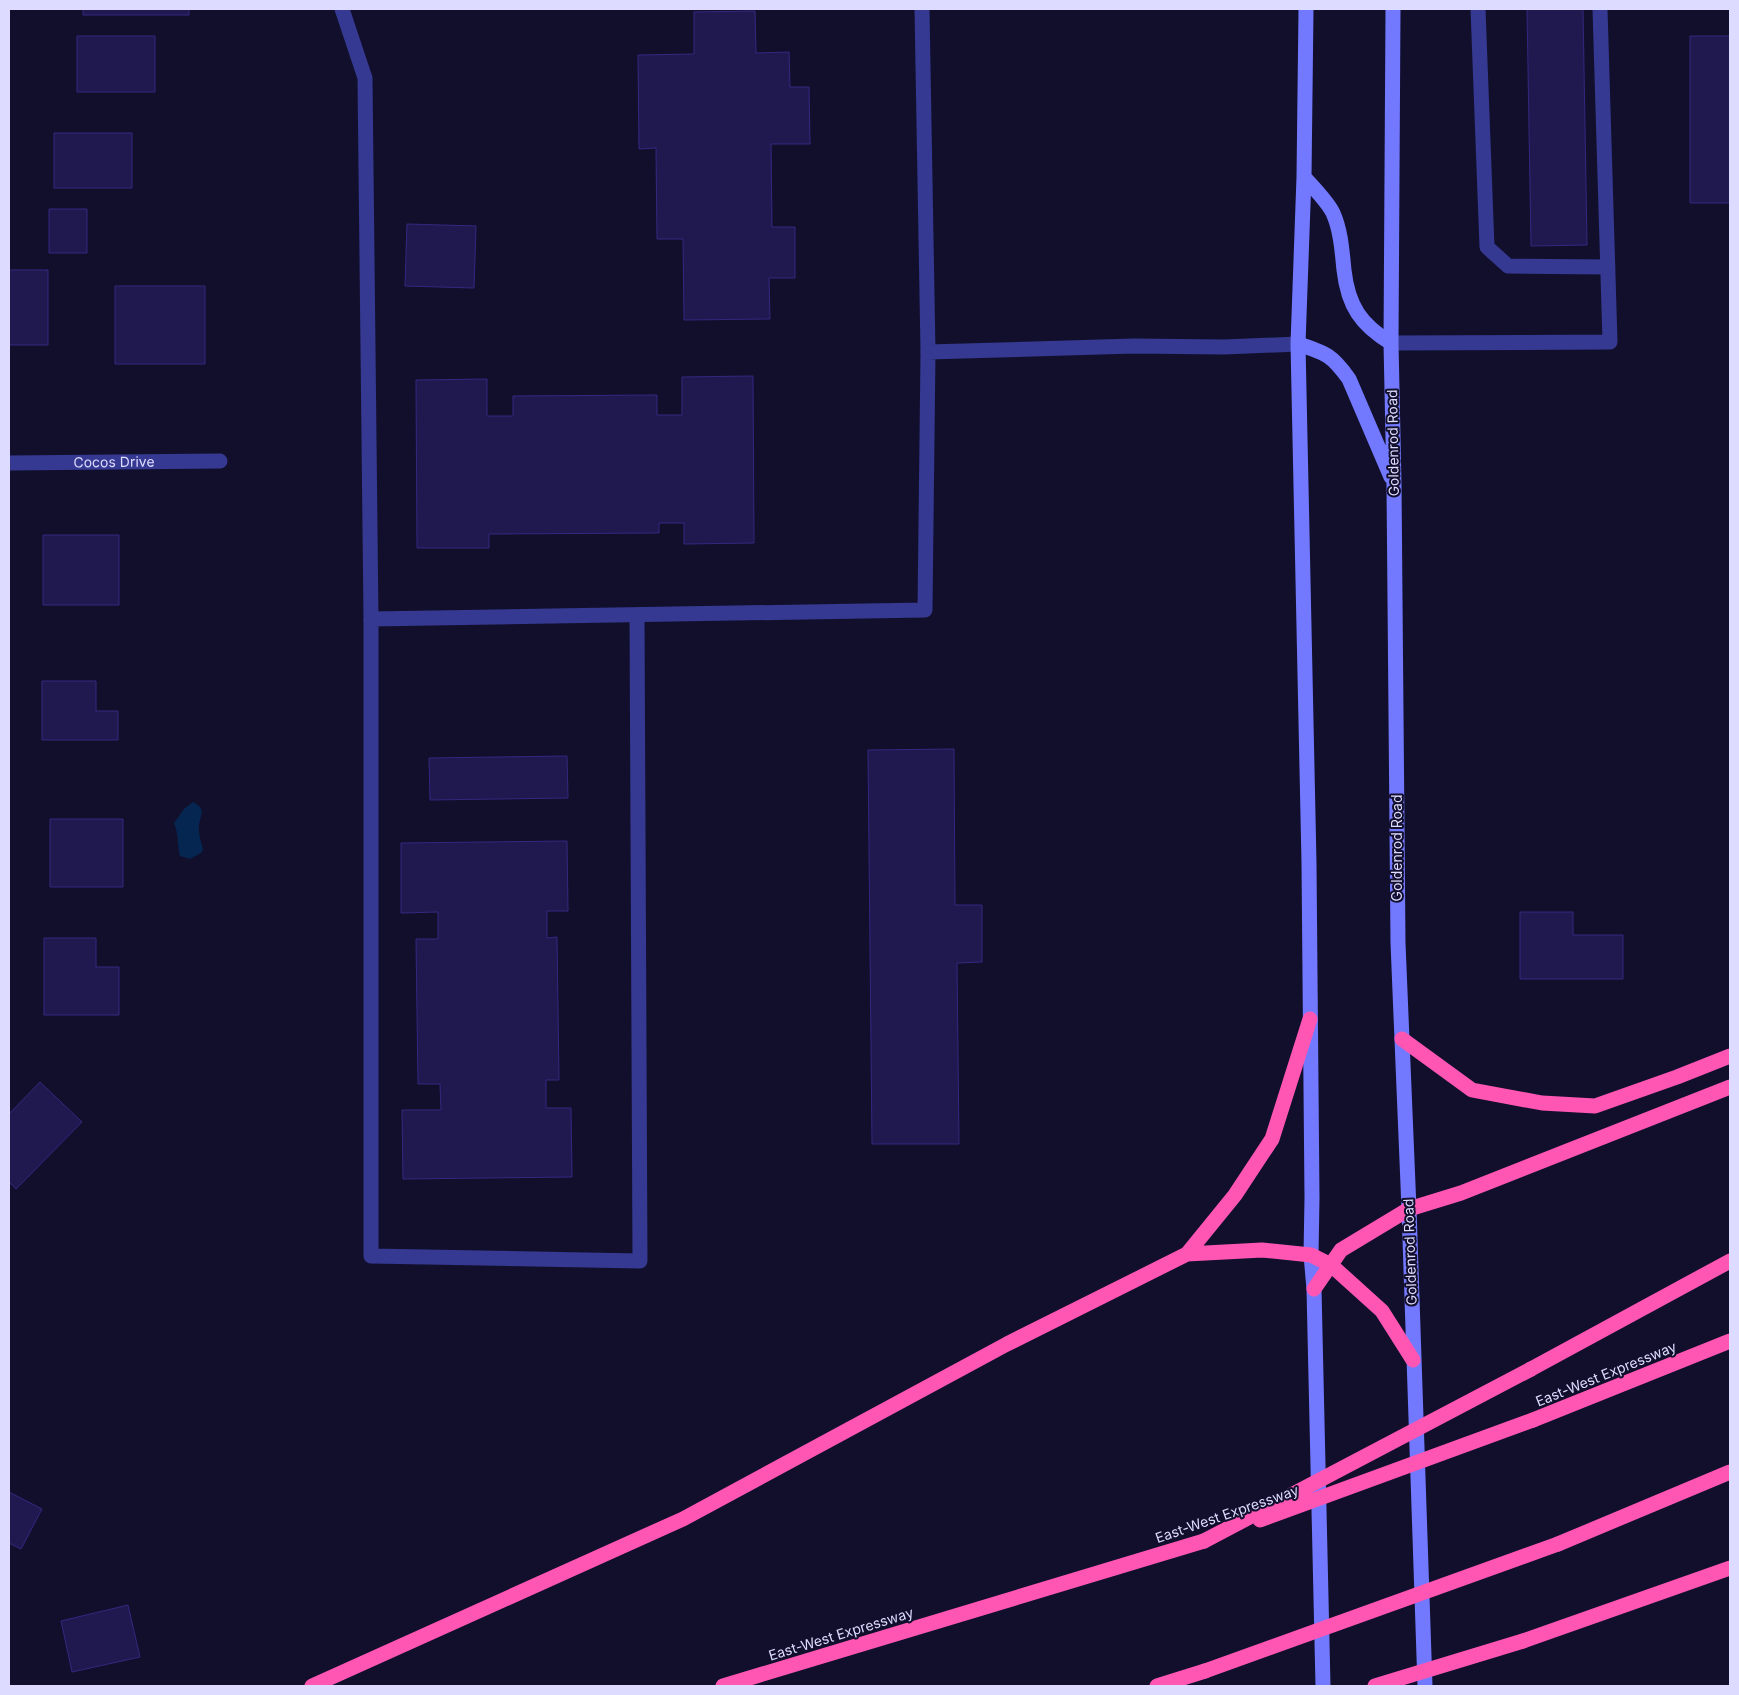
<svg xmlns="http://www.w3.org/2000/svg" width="1739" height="1695" viewBox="0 0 1739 1695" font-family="Inter,sans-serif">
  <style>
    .water { fill: #052650 }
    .building { fill: #201950; stroke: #33287f }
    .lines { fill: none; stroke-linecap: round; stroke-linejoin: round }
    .lane { stroke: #353991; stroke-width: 15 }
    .street { stroke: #353991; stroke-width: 15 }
    .secondary { stroke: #7279ff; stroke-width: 15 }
    .highway { stroke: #ff56b4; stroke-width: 15 }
    .highway-bridge { stroke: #ff56b4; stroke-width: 15 }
    .labels { text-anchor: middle; stroke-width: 4; stroke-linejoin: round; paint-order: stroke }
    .street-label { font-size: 14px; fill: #dddbff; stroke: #120f2d }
  </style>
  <rect width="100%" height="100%" fill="#120f2d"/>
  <path class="water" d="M193 802C209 810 198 817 199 830 199 837 202 843 203 850L201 853 190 859 180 856C177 845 179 834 174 823L184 809Z"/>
  <path class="building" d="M83 9H189V15H83Z
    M1527 9H1583L1587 245 1531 246Z
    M755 11 756 53 789 52 790 87H809L810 144H771L772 227H795V278H769L770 319 684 320 683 239H657L656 148 639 149 638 55 694 54V12Z
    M77 36H155V92H77Z
    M1690 36H1730V203H1690Z
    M54 133H132V188H54Z
    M49 209H87V253H49Z
    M407 224 476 226 474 288 405 286Z
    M9 270H48V345H9Z
    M115 286H205V364H115Z
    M753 376 754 543 684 544V523H659V533L489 534V548H417L416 380 487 379V416H513V396L657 395V415H682V377Z
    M43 535H119V605H43Z
    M42 681H96V711H118V740H42Z
    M954 749 955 905H982V962L957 963 959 1144H872L868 750Z
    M567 756 568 798 430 800 429 758Z
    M50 819H123V887H50Z
    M567 841 568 911H547V938L557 937 559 1080H546V1108H571L572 1177 403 1179 402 1110H441L440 1084H418L416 939H438V912L401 913V843Z
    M1520 912H1573V935H1623V979H1520Z
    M44 938H96V967H119V1015H44Z
    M40 1082 82 1122 16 1189 9 1182V1114Z
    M9 1492 42 1509 21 1549 9 1543Z
    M128 1605 140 1657 72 1672 61 1621Z"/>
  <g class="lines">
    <path class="lane" d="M1478 9 1487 247 1508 266 1608 267
      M1391 343 1610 342 1600 9"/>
    <g class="street">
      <path d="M342 9 365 78 371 619"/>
      <path d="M922 9 928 352"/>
      <path id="s1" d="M9 463 220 461"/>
      <path d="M637 615 640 1261 371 1256V619L925 610 928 352 1134 346 1224 347 1298 344"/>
    </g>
    <path class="secondary" d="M1306 9 1304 177 1298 344 1309 863 1312 1198 1311 1255 1314 1289 1323 1686
      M1393 9 1391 343 1394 485 1398 943 1409 1209 1425 1686
      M1304 177C1313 187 1328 202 1333 213 1341 231 1342 251 1344 270 1348 306 1361 325 1391 343
      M1298 344C1326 353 1332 355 1349 379L1391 477"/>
    <path class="highway" d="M1402 1039 1472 1090 1542 1103 1595 1106 1677 1077 1730 1056
      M1187 1254 1235 1195 1272 1139 1310 1019
      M1314 1289 1341 1250 1409 1209 1461 1193 1730 1087
      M1531 1369 1730 1261
      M1533 1420 1730 1341
      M1558 1544 1730 1472
      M1523 1641 1730 1568
      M312 1686 683 1519 1007 1344 1187 1254 1262 1250 1311 1255 1331 1265 1382 1311 1413 1360
      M723 1686 1204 1541
      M1157 1686 1205 1671"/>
    <path class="highway-bridge" d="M1260 1520 1533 1420
      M1204 1541 1531 1369
      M1205 1671 1558 1544
      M1375 1686 1523 1641"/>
  </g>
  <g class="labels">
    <g class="street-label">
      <text transform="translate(1393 443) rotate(-91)" y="5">Goldenrod Road</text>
      <text dy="5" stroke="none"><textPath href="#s1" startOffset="105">Cocos Drive</textPath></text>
      <text transform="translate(1397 848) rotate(-90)" y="5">Goldenrod Road</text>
      <text transform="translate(1410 1252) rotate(-92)" y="5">Goldenrod Road</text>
      <text transform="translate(1606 1374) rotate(-22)" y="5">East-West Expressway</text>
      <text transform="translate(1227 1514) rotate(-19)" y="5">East-West Expressway</text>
      <text transform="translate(841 1634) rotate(-17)" y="5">East-West Expressway</text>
    </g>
  </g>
  <rect width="1739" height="1695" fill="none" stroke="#dddbff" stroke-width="20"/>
</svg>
